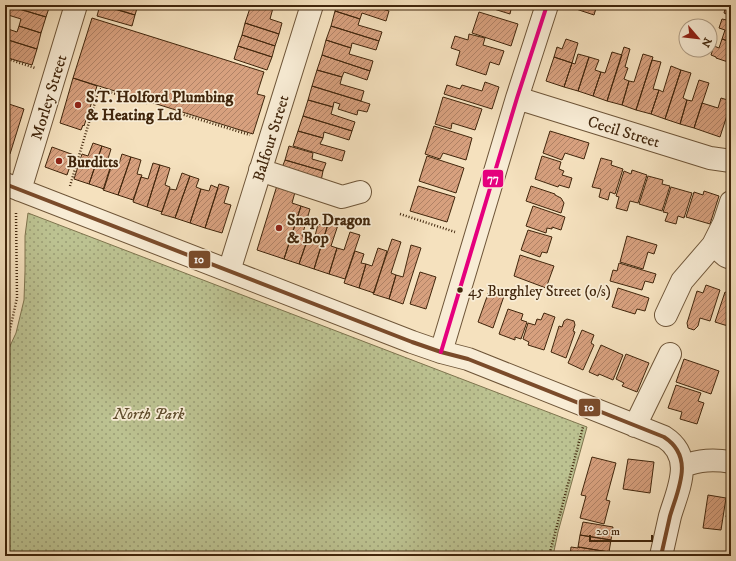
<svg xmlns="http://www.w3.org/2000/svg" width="736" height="561" viewBox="0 0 736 561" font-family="'IM FELL DW Pica',serif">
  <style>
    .grass { fill: url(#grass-dots); stroke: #7e744e }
    .building { fill: url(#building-hatch); stroke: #41260c }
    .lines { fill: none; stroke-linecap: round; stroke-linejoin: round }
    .minor-casing { stroke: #6e5538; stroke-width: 24 }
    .path { stroke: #41260c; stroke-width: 2.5; stroke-dasharray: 1 2; stroke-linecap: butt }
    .minor { stroke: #f8ecd5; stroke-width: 22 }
    .bus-1-casing { stroke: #f8ecd5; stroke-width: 7 }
    .bus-2-casing { stroke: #f8ecd5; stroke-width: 7 }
    .bus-1 { stroke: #7a4b2a; stroke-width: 4 }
    .bus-2 { stroke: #e5007d; stroke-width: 4 }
    .poi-dot { fill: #8f2418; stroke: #f8ecd5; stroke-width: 1.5 }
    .bus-dot { fill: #41260c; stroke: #f8ecd5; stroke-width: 1.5 }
    .labels { text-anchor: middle; stroke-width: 3.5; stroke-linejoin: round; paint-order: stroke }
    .bus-label { font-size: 15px; fill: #41260c; stroke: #f8ecd5; text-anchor: start }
    .poi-label { font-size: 16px; font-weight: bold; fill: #41260c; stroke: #f8ecd5; text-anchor: start }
    .street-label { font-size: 16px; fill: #41260c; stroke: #f8ecd5 }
    .park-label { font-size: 16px; font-style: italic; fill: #604d2d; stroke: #f8ecd5 }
    .line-badge { stroke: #f8ecd5; stroke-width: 1.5 }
    .badge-label { font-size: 11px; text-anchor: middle; font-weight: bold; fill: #fff }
  </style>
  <defs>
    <pattern id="grass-dots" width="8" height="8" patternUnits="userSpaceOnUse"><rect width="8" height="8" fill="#bcc291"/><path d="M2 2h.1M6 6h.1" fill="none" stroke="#9a9d75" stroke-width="1.8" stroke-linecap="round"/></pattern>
    <pattern id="building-hatch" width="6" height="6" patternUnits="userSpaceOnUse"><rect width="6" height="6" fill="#d7a07e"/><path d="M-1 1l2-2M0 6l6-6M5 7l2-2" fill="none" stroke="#b08266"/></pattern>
  </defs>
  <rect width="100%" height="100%" fill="#f5e1be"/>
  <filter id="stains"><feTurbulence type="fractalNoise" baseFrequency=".005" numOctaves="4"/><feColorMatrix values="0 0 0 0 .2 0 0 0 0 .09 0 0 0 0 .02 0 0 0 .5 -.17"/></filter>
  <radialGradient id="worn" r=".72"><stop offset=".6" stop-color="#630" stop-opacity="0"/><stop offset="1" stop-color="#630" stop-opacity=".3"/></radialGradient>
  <path class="grass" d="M28 213 587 427 558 532 553 556H5V357L16 333 24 300 25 271V236Z"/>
  <path class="building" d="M5 5 46 17 41 33 19 26 21 19 5 14Z
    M7 5H50L46 17Z
    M100 5 135 15 132 26 97 16Z
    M103 5H138L135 15Z
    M251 5H263L273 8 270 19 282 23 279 34 245 23Z
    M337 5H369L389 11 386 21 362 13 360 19 335 11Z
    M481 5H512L510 14Z
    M574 5H597L594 15 573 8Z
    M609 5H622L621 9Z
    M726 5 731 6V16L724 13Z
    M335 11 360 19 358 25 382 32 379 41 331 26Z
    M479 12 518 24 511 46 472 33Z
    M92 18 264 72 257 94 265 96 253 134 73 78Z
    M722 19 731 21V42L722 39 725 30 719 28Z
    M245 23 279 34 275 46 242 35Z
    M19 26 41 33 37 49 5 39V28L17 32Z
    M331 26 379 41 376 50 352 43 351 48 326 40Z
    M469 34 485 38 483 45 504 51 499 65 490 62 486 75 456 65 460 51 451 48 455 36 468 40Z
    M242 35 275 46 272 57 238 46Z
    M5 39 37 49 32 65 8 58 10 52 5 50Z
    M566 39 578 43 572 63 554 57 557 47 562 49Z
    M722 39 731 42V63L716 58V57L711 55 714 46 719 48Z
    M326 40 351 48 349 54 373 61 370 71 322 55Z
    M238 46 272 57 267 70 234 59Z
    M624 47 630 49 625 67 628 68 624 79 629 81 622 105 607 101Z
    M612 52 622 55 607 101 593 96 601 72 605 73Z
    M578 54 589 57 578 91 564 87 572 63 575 64Z
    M643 54 653 57 636 110 622 105 629 81 634 82Z
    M322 55 370 71 367 80 344 72 342 77 317 70Z
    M554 57 572 63 564 87 546 81Z
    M589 57 599 60 595 70 601 72 593 96 578 91Z
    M652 60 661 62 653 89 659 90 651 114 636 110Z
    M671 66 681 70 665 119 651 114 659 90 663 92Z
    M317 70 342 77 340 84 364 91 361 101 312 86Z
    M681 70 691 73 683 98 687 100 680 124 665 119Z
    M73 78 97 86 84 126 83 125 81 130 60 123Z
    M699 80 709 83 694 128 680 124 687 100 692 101Z
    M485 82 499 87 492 109 444 94 447 85 460 89 462 85 482 91Z
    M312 86 370 104 367 112 358 110 357 115 338 109 340 104 334 102 333 107 308 100Z
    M443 97 482 109 475 130 452 123 451 129 435 124Z
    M721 98 731 101V103L720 137 694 128 702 103 718 108Z
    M308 100 333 107 331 114 355 122 352 131 303 116Z
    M5 102 9 104 5 116Z
    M9 104 24 109 10 154 5 152V116Z
    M303 116 352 131 349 140 324 132 323 138 298 131Z
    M434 126 472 138 466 160 443 153 440 159 425 154Z
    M298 131 323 138 320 144 345 151 342 161 293 146Z
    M550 131 589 143 584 159 565 153 562 160 543 153Z
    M93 143 102 146 89 184 74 179 82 154 88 156Z
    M102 146 111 149 107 162 112 164 104 189 89 184Z
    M289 146 313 153 312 159 326 163 323 171 285 160Z
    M52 147 74 155 67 175 45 167Z
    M122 154 131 157 118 195 103 190 111 165 118 167Z
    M427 156 464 168 456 193 419 181Z
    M542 156 561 162 559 169 564 171 562 175 572 178 569 188 559 185 558 187 535 179Z
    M131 157 141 160 137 174 142 175 133 200 118 195Z
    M601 158 612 161 611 165 623 169 615 194 610 192 608 200 599 197 601 189 592 187Z
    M285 160 323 171 321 181 280 173Z
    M153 163 160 165 147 207 133 202 141 177 148 179Z
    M160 165 170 168 165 185 170 187 162 212 147 207Z
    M632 170 647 175 638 203 630 201 627 211 616 208 619 197 616 196 624 171 631 174Z
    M182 173 190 176 175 218 161 214 170 189 176 190Z
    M190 176 199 179 196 187 201 189 190 223 175 218Z
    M648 176 663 180 662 184 670 186 662 211 639 204Z
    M279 179 297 185 292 203 301 206 284 259 257 250Z
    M219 184 229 187 224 203 231 205 222 233 205 228Z
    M211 185 218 188 205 228 190 223 201 189 209 191Z
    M418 186 455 197 447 222 410 211Z
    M531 186 555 194V195L561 198 564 203 561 213 526 201Z
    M671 187 692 193 684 218 678 216 676 224 665 221 668 213 663 212Z
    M704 191 719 196 710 224 686 217 694 192 703 195Z
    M301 206 310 209 302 236 308 238 299 264 284 259Z
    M533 206 565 217 561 230 552 227V229L547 228 546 233 526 226Z
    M331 215 340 219 331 246 337 248 329 274 314 269Z
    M318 224 327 227 314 269 299 264 308 238 314 240Z
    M528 230 552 237 547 253 542 252 540 257 521 250Z
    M350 232 360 235 345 279 329 274 337 248 344 250Z
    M627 236 657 245 654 254 648 252 643 269 620 262Z
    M392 239 401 242 391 273 396 275 389 299 373 294Z
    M411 245 421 248 403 304 389 299 396 275 403 277Z
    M378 248 387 251 374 293 359 288 366 264 372 266Z
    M355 251 364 254 361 263 366 264 359 288 344 283Z
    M520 255 554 266 546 288 514 276Z
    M619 263 656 274 653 283 645 281 642 290 610 281 613 270 617 271Z
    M420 272 436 277 426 309 410 304Z
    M706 285 720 290 710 321 700 318 698 326 694 330 688 328 687 323 697 291 703 293Z
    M618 288 649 298 645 311 637 309 635 314 612 307Z
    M489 291 504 296 493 328 478 322Z
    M725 292 731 294V327L715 322Z
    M508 309 523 314 521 320 527 322 521 339 515 337V340L499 334Z
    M544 313 555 317 544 350 528 345 529 342 523 339 528 323 535 325 537 319 541 320Z
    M567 319 574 321 575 325 573 331 575 332 566 358 551 352 559 326 562 327 564 321Z
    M582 330 594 335 591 343 594 345 583 370 568 363Z
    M601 345 623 355 613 380 599 374 598 376 589 372Z
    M626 354 649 363 637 392 622 386 624 383 616 379Z
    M684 359 719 371 711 394 676 382Z
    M676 385 701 393 698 401 704 403 697 424 680 419 682 412 668 408Z
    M592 457 616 463 606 500 610 501 604 524 580 518 586 496 581 495Z
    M628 459 654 462 650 493 623 489Z
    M708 495 726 498 721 530 703 528Z
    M729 502H731V525L727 524 728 517H726Z
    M583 522 613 527 611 540 580 535Z
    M580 535 611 540 609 552 578 547Z
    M571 547 578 548V547L609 552V556H570Z"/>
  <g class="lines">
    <g class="minor-casing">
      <path id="minor" d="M517 98 710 158 731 161
        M260 170 342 197 360 192
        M5 184 412 342 441 352 468 359 664 437C695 457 678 489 670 516 667 529 664 543 661 556
        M20 190 76 5
        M713 245 726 256 731 258
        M229 271 312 5
        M666 315 682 281 713 245 724 223 731 202
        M441 352 517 98 547 5
        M635 426 670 354
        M683 466C700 460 713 459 731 462"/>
    </g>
    <path class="path" d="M5 58 35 68
      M178 113 250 135
      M70 186 99 89 147 103
      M400 214 455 232
      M5 341 9 334 17 298 16 212
      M549 556 583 427"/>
    <use href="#minor" class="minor"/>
    <g class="bus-1-casing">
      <path id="bus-1" d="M5 184 412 342 441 352 468 359 664 437C695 457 678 489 670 516 667 529 664 543 661 556"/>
    </g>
    <g class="bus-2-casing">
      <path id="bus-2" d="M441 352 517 98 547 5"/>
    </g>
    <use href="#bus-1" class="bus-1"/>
    <use href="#bus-2" class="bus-2"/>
  </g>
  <g class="poi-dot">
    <circle cx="78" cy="105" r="4"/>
    <circle cx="59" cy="161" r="4"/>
    <circle cx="279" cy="228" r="4"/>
  </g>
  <circle class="bus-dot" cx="460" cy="290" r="3.5"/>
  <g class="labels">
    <g class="bus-label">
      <text x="468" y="296">45 Burghley Street (o/s)</text>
    </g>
    <g class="poi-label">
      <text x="86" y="102">S.T. Holford Plumbing<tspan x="86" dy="18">&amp; Heating Ltd</tspan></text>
      <text x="67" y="167">Burditts</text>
      <text x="287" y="225">Snap Dragon<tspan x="287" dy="18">&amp; Bop</tspan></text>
    </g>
    <g class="street-label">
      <text transform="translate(48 97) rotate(-73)" y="6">Morley Street</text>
      <text transform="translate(624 131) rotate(17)" y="6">Cecil Street</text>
      <text transform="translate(270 138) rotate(-73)" y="6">Balfour Street</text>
    </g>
    <g class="park-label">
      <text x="149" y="419">North Park</text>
    </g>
  </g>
  <g class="line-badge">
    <rect x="482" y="169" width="22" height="19" rx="4" fill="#e5007d"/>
    <rect x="188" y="250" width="23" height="19" rx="4" fill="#7a4b2a"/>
    <rect x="578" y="398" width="23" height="19" rx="4" fill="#7a4b2a"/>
  </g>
  <g class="badge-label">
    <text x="493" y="182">77</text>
    <text x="199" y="263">10</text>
    <text x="589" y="411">10</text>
  </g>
  <rect width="736" height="561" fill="none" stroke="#f5e1be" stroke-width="20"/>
  <rect x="6" y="6" width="724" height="549" fill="none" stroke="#41260c" stroke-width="2"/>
  <rect x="10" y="10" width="716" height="541" fill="none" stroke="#41260c"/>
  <g transform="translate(698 38) rotate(118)"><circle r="19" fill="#f8ecd5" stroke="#af9d85"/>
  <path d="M0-3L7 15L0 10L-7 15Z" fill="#8f2418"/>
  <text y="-6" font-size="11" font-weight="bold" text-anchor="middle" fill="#41260c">N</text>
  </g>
  <path d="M590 535v6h62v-6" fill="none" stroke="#41260c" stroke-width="2"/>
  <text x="596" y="535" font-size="12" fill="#41260c" stroke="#f8ecd5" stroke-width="3" paint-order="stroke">20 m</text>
  <rect width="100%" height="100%" filter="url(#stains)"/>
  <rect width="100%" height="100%" fill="url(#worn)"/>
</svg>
